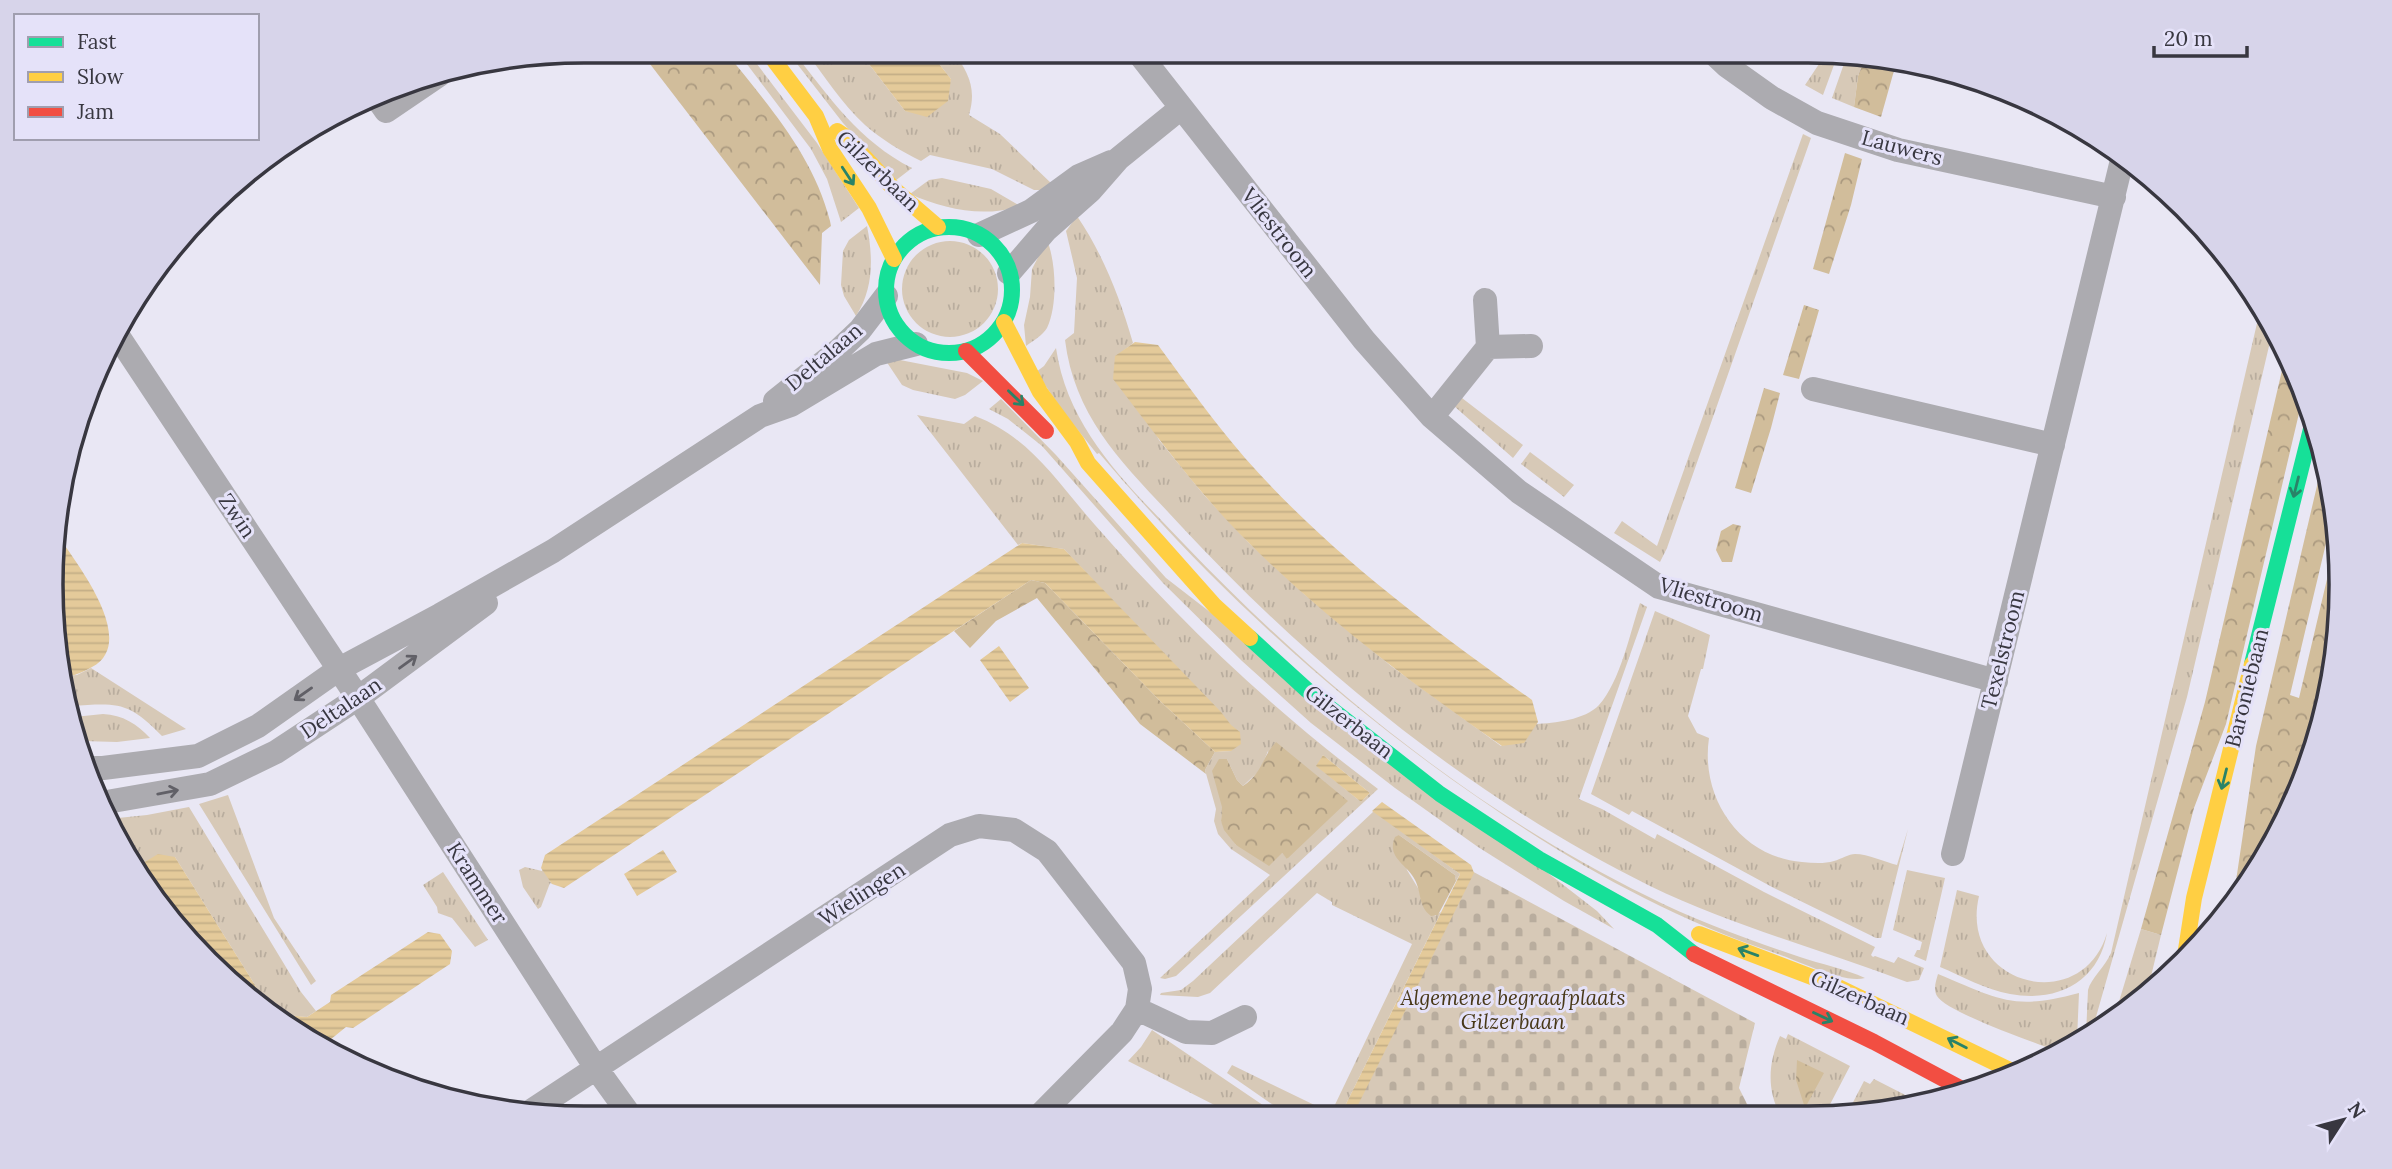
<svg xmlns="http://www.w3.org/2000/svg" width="2392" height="1169" viewBox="0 0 2392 1169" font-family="Lora,serif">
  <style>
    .grass { fill: url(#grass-tufts); fill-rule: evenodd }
    .forest { fill: url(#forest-crowns); fill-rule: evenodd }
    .cemetery { fill: url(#cemetery-stones) }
    .water { fill: url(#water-rules) }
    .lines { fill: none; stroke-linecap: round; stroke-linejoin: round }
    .street { stroke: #acabb0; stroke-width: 24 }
    .fast { stroke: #16e098; stroke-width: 16 }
    .slow { stroke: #ffcf43; stroke-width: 16 }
    .jam { stroke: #f24e42; stroke-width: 16 }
    .oneway { stroke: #298368 }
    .oneway2 { stroke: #616067 }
    .labels { text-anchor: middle; stroke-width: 6; stroke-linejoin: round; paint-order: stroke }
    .street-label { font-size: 21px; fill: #383740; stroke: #e5e2f9 }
    .park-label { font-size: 21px; font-style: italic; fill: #483818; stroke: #e5e2f9 }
    .rim { fill: none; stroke: #383740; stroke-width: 3.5 }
  </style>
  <defs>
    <pattern id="grass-tufts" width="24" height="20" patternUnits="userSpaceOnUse" patternTransform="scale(1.75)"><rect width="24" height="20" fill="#d7c9b7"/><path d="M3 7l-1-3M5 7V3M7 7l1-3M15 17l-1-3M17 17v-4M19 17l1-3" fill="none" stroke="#b9ad9e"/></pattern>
    <pattern id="forest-crowns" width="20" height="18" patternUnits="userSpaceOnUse" patternTransform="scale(1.75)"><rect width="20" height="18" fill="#d1bd9b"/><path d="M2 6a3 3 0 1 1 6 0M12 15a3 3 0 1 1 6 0" fill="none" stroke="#ab9a80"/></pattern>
    <pattern id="cemetery-stones" width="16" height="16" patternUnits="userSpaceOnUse" patternTransform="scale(1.75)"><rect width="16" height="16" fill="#d7c9b7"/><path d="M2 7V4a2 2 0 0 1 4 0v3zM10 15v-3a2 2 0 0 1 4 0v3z" fill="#b9ad9e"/></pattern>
    <pattern id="water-rules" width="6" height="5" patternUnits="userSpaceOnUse" patternTransform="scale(1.75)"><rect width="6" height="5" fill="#e4ca9a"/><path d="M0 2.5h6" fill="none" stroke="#c4ae86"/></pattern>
  </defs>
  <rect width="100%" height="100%" fill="#e9e7f4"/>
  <path class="grass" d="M737 51H747L817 143 859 208 841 222 827 179 811 149Z
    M787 51H793C828 96 860 142 912 168L895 181 843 123Z
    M805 51H859L905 111 930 113 945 102 951 79 929 51H953C968 72 977 88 969 115L1000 134 1052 184 1042 190H1034L992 169 930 155 921 161C901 151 882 140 865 125 842 104 824 75 805 51Z
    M1809 51 1827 63 1831 53 1838 54 1823 95 1805 85 1821 61Z
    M1847 55 1866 56 1858 76 1854 107 1832 98Z
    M1803 134 1811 138 1667 548 1660 562 1614 533 1622 521 1657 546Z
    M942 178 991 189 1020 206C983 218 944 209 910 194L929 180Z
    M1077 216C1103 254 1120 298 1133 343L1118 355 1159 440 1204 495 1248 542 1304 594 1391 666 1501 746 1525 740 1536 724C1554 723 1585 720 1599 705 1620 682 1630 633 1640 603L1647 607 1579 799 1602 809 1655 839 1657 834 1764 892 1875 947 1871 955 1873 957 1875 956 1894 963 1898 957 1924 968 1919 980 1907 982C1821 949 1732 926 1650 886 1475 800 1314 669 1182 527 1129 469 1075 422 1065 340L1074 333 1077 278 1066 231Z
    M867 226C873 257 874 288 856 316L844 296 841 285 843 251 849 240Z
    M1047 240C1056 262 1058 305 1047 328 1043 335 1033 341 1026 346L1024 325 1030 297 1032 269Z
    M902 289a48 48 0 1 1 96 0a48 48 0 1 1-96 0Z
    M2261 306 2273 329 2187 697 2092 1031 2086 1035 2088 990C2091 978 2105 967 2111 953Z
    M1056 348C1068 431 1129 486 1184 544 1318 684 1472 810 1647 896 1696 921 1747 939 1800 957 1820 964 1846 969 1865 978 1843 984 1797 960 1775 953 1665 916 1571 862 1477 797 1336 700 1210 584 1099 453L1097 454 1065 414 1036 372 1044 366Z
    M900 360 967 373 983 381 965 395 955 399 913 390 902 385 886 361Z
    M1462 398 1523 445 1513 458 1454 406Z
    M1001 399 1056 455 1166 578 1597 911 1614 929 1564 901 1478 847 1395 788 1311 723 1242 661 1163 583 1042 446 1008 419 989 409Z
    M917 415 964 424 975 416C1030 437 1057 482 1095 525 1120 554 1147 582 1174 610 1237 675 1306 735 1378 789L1176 976 1165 979 1160 978 1270 875 1231 849 1218 834 1214 821 1216 809 1205 770 1215 752 1231 751V726L1064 549 1022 543 1018 545ZM1268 751 1288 859 1282 853 1236 845 1221 821 1227 759 1237 780 1243 786 1260 770ZM1323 755 1370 793 1361 802 1317 766Z
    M1530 452 1574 485 1564 497 1521 464Z
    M1655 611 1710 635 1703 669H1701L1688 716 1697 733 1709 738C1700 798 1740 857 1802 862 1813 863 1824 864 1834 861 1841 859 1849 854 1855 854 1868 854 1885 862 1897 865L1908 829 1881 938H1876L1772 887 1632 811 1629 815 1591 794Z
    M91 668 186 729 162 736C128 701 118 703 71 706L62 676 77 675Z
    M103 714C123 715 137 724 150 738L117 742 82 741 74 717Z
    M228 795 274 918 316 981 311 985 199 804Z
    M189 807 301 992 316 1011 307 1017 277 1014 270 1009 175 857 152 859 136 869 124 850 132 842 118 818 147 815Z
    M1374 811 1460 874 1456 881 1455 875 1399 835 1407 870 1435 916 1441 912 1340 1116H1289L1227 1073 1232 1065 1331 1113 1412 944 1332 905V902L1317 893 1210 993 1198 997 1160 995 1161 993 1181 990 1193 981Z
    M525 867 542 871V867L552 884 550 883 541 907 538 909 523 887 519 870Z
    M1907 870 1945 878 1926 961 1914 956 1917 950H1920L1922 942 1893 930Z
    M443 872 488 940 475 947 452 918 438 913 437 907 423 885Z
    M1957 890 1979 896C1958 986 2082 1017 2107 933 2099 981 2058 1003 2010 994 1986 990 1962 976 1940 967Z
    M2141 929 2161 935 2147 993 2133 1008 2114 1018Z
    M1938 974C1998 999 2013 1011 2079 993L2077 1040 2057 1051C2036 1043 1946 1012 1937 996 1933 989 1936 981 1938 974Z
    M1152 1030 1279 1116H1236L1128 1061 1141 1047Z
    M1788 1034 1850 1066 1825 1114H1780C1766 1089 1769 1061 1780 1036L1786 1039Z
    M1874 1079 1919 1102 1892 1110 1877 1102 1870 1114H1847L1864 1081 1870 1084Z"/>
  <path class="forest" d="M640 51H725C767 104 813 154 830 221L831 226 822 233 820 285Z
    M1866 56 1897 60 1881 117 1854 107 1858 76Z
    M1845 153 1862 159 1851 205 1829 274 1813 269Z
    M1804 305 1819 310 1799 379 1783 375Z
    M2286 353 2304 392 2226 724 2194 808 2161 935 2141 929 2205 702Z
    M1764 388 1780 393 1771 428 1751 493 1735 488Z
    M2324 456C2337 500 2343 565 2339 610L2294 800 2232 908 2256 746ZM2327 539 2336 541 2299 698 2290 695Z
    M1733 524 1741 526 1732 562H1722L1716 550 1721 531Z
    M1031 580 1045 583 1161 702 1215 752 1205 770 1206 774 1140 724 1037 598 996 621 970 648 954 631Z
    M1276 742 1348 801 1287 859 1282 853 1269 866 1236 845 1224 830 1221 821 1222 807 1212 771 1219 759H1227L1237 780 1243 786C1264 771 1261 758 1276 742Z
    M105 818H118L132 842 124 850Z
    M1399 835 1455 875 1456 881 1438 915 1431 916C1418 906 1422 894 1415 880 1407 864 1386 858 1395 837Z
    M1797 1060 1824 1073 1805 1108 1796 1080Z"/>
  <path class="cemetery" d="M1468 869 1755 1023 1739 1088 1752 1114 1346 1116Z"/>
  <path class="water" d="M859 51H929L951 79 948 101 927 117 905 111Z
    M1135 342 1158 345C1186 383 1214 422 1245 458 1328 552 1430 628 1532 700L1538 722 1524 743 1502 746C1412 684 1326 619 1249 543 1198 493 1156 435 1113 379L1115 356Z
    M59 537C77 564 139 642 92 667 81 673 73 677 62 676L55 655Z
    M1022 543 1064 549 1221 712 1231 725 1240 732 1241 744 1231 751 1215 752 1161 702 1045 583 1031 580 564 888 552 884 541 868 545 855Z
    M999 646 1029 688 1010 702 980 660Z
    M1323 755 1370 793 1361 802 1316 766Z
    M1382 802 1471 865 1474 873 1353 1115 1340 1116 1460 874 1372 811Z
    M663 850 677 872 637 896 624 874Z
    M158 854 175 857 270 1009 232 986 161 909 135 868Z
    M428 932 440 934 452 951 450 964 353 1028 346 1027 325 1044 277 1014 307 1017 330 1002 331 995Z"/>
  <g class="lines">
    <path class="street" d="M1137 51 1364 340 1432 417 1519 492 1659 587 1996 681
      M1711 51 1727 66 1772 98 1817 123 1898 150 2114 197
      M377 98 386 111 439 75
      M979 235 1031 211 1079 176 1111 162
      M1009 273 1046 230 1090 191 1118 159 1181 108
      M1485 300 1488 347
      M116 333 358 698 596 1068 632 1118
      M1813 389 2053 445
      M775 401 840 349 860 330 886 296
      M1432 417 1488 347 1531 346
      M90 768H103L198 756 258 726 339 669 440 615 553 551 760 416 791 405 876 354 916 344
      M101 803 210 784 276 752 358 698 486 603
      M1953 854 2123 156
      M1137 1009 1186 1032 1212 1033 1245 1017
      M528 1113 950 835 979 826 1014 830 1047 851 1134 963 1140 989 1137 1009 1122 1032 1038 1117"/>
    <path class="fast" d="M886 290a63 63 0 1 1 126 0a63 63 0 1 1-126 0Z
      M1250 638 1307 690 1440 794 1539 859 1657 925 1694 954
      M2252 664 2313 421"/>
    <path class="slow" d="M767 51 816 116 830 149 869 208 894 259
      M837 131 846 137 894 189 938 227
      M1004 322 1040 392 1077 442 1088 463 1215 606 1250 638
      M1699 934 1838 987 2018 1074
      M2185 956 2194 898 2252 664"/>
    <path class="jam" d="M966 351 1046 431
      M1694 954 1874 1042 1964 1090"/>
  </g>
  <defs><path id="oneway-shaft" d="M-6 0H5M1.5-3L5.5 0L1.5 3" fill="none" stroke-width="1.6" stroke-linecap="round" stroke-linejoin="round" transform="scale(1.75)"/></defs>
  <g class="oneway">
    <use href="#oneway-shaft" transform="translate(848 176) rotate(57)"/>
    <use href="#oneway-shaft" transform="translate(1016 398) rotate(44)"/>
    <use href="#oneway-shaft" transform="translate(2296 487) rotate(104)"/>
    <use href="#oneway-shaft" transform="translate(2224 779) rotate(104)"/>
    <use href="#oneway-shaft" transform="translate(1748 952) rotate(-160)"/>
    <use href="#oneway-shaft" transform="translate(1823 1017) rotate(25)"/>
    <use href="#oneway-shaft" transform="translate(1957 1043) rotate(-153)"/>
  </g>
  <g class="oneway2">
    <use href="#oneway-shaft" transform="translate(408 662) rotate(-36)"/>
    <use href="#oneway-shaft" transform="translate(303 694) rotate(145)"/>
    <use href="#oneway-shaft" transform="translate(168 792) rotate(-11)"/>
  </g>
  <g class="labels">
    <g class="street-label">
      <text transform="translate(1902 148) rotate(15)" y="7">Lauwers</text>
      <text transform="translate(878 171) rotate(44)" y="7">Gilzerbaan</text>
      <text transform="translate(1279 233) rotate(52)" y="7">Vliestroom</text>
      <text transform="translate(824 357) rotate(-40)" y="7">Deltalaan</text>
      <text transform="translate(237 516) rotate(56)" y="7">Zwin</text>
      <text transform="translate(1711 600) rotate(17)" y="7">Vliestroom</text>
      <text transform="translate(2003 650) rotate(-76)" y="7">Texelstroom</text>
      <text transform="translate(2247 688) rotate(-76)" y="7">Baroniebaan</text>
      <text transform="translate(341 708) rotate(-34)" y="7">Deltalaan</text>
      <text transform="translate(1349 722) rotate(38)" y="7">Gilzerbaan</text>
      <text transform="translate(477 883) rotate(57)" y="7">Krammer</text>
      <text transform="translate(862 894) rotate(-33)" y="7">Wielingen</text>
      <text transform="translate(1860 998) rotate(24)" y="7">Gilzerbaan</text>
    </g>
    <g class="park-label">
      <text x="1513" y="1005">Algemene begraafplaats<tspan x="1513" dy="24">Gilzerbaan</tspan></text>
    </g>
  </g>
  <path d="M0 0H2392V1169H0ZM584 63H1808A521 521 0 0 1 2329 584V585A521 521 0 0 1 1808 1106H584A521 521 0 0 1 63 585V584A521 521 0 0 1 584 63Z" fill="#d7d4ea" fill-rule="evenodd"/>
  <path class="rim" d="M584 63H1808A521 521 0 0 1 2329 584V585A521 521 0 0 1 1808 1106H584A521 521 0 0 1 63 585V584A521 521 0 0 1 584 63Z"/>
  <rect x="14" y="14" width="245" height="126" fill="#e5e2f9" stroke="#a09eaf" stroke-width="2"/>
  <rect x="28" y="37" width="35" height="10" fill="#16e098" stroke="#a09eaf" stroke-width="2"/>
  <text x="77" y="49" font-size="21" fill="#383740">Fast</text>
  <rect x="28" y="72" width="35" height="10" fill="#ffcf43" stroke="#a09eaf" stroke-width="2"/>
  <text x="77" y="84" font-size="21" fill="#383740">Slow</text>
  <rect x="28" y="107" width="35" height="10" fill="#f24e42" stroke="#a09eaf" stroke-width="2"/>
  <text x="77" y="119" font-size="21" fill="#383740">Jam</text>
  <g transform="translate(2343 1120) rotate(54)" stroke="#e5e2f9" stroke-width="5" paint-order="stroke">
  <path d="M0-5L12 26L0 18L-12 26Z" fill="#383740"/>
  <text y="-10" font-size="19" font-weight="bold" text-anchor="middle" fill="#383740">N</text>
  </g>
  <path d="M2154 46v10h93v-10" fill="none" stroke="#383740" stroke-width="3.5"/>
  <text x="2164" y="46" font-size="21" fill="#383740" stroke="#e5e2f9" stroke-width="5" paint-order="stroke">20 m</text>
</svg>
